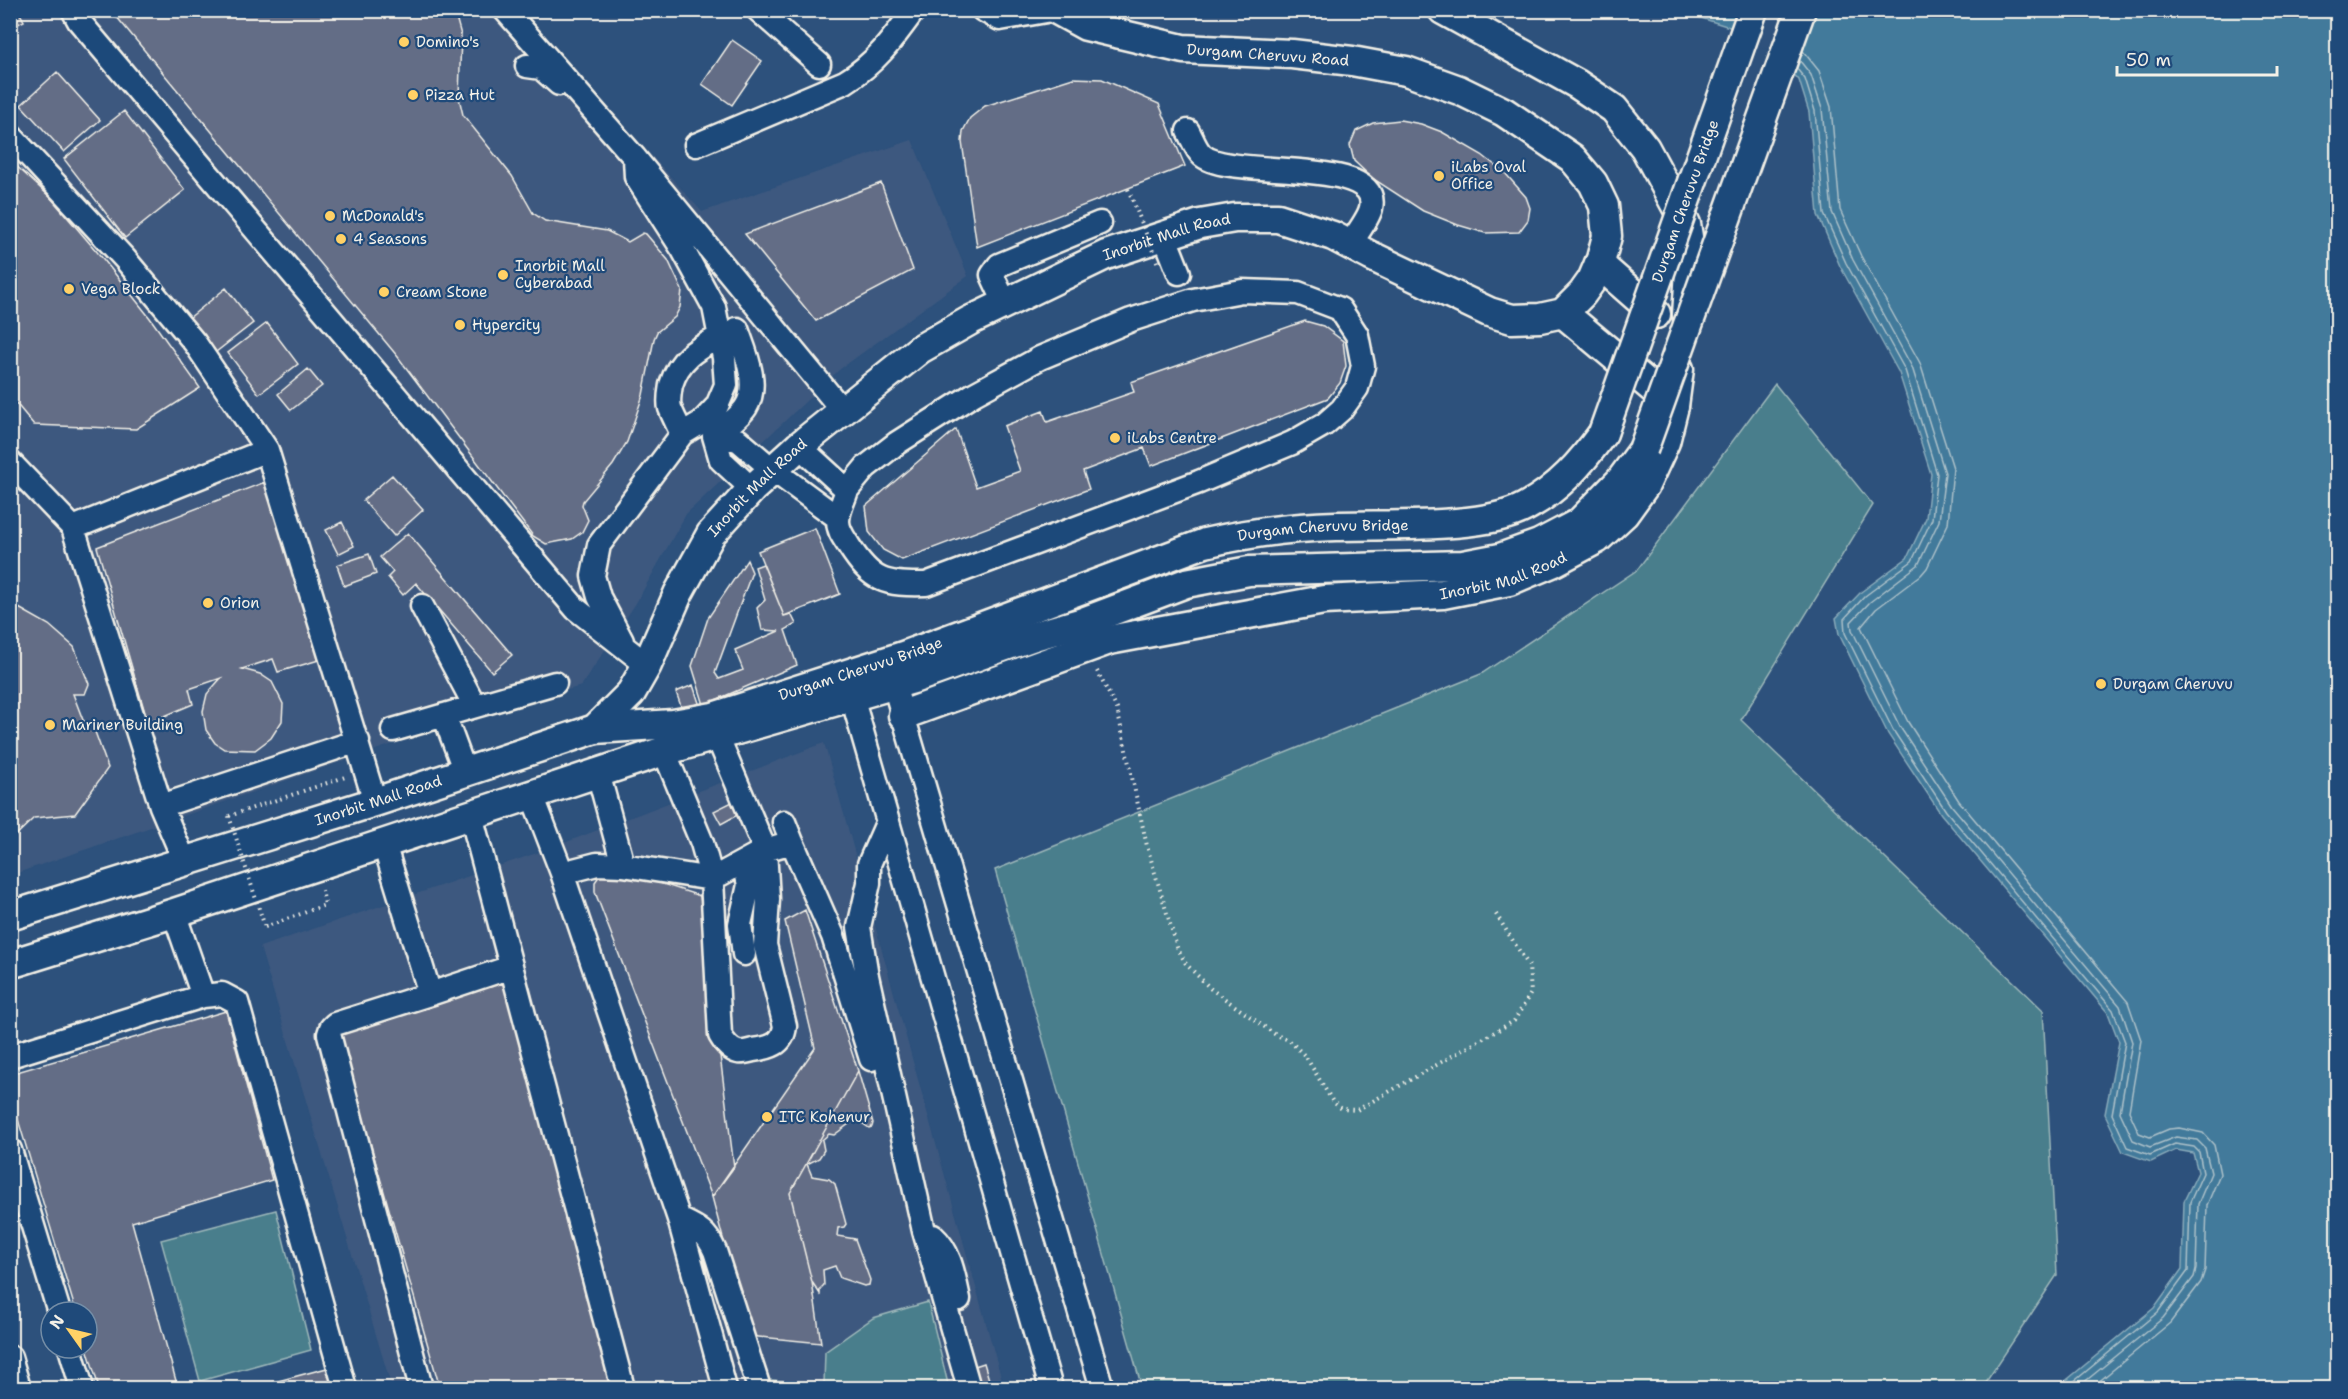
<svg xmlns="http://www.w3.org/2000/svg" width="2348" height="1399" viewBox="0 0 2348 1399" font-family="'Shantell Sans',sans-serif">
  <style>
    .built { fill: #3e597f }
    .green { fill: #497e8c; stroke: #9eb8ba; stroke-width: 1.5 }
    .water { fill: #427a9b; stroke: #89aaba; stroke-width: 1.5 }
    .pier { fill: #2d517c }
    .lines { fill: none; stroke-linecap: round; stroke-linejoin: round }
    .shore { stroke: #adc1c9; stroke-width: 1.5 }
    .building { fill: #646d86; stroke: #f4f1e8; stroke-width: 1.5 }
    .minor-casing { stroke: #f4f1e8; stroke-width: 27 }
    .major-casing { stroke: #f4f1e8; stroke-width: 33 }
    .path { stroke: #f4f1e8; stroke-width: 4; stroke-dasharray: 1.5 4.5; stroke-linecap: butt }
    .minor { stroke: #1f4a7a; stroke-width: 22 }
    .major { stroke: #1f4a7a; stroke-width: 28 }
    .major-bridge-casing { stroke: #f4f1e8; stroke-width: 33; stroke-linecap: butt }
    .path-bridge { stroke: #f4f1e8; stroke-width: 4; stroke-dasharray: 1.5 4.5; stroke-linecap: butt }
    .major-bridge { stroke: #1f4a7a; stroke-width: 28 }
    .poi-dot { fill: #ffd166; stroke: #1f4a7a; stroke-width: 2 }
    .labels { text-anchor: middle; stroke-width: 4.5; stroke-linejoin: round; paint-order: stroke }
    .poi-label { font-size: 15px; fill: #f4f1e8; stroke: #1f4a7a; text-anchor: start }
    .street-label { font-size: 15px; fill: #f4f1e8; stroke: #1f4a7a }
  </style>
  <rect width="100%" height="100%" fill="#2d517c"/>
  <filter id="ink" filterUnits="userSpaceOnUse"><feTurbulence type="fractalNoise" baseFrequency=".0167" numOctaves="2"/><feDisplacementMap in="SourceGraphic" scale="12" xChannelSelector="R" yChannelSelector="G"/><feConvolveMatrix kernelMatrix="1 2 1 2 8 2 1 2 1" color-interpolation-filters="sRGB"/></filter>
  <g filter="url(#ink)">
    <path class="built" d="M10 11H521L702 212 912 140 968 276 840 369 686 514 636 603 581 686 448 725 11 875Z
      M824 743 1004 1388H392L260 947 546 850Z"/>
    <path class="green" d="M1775 384 1873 505 1741 720 2043 1010 2057 1275 1982 1388H1142L995 870 1481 674 1637 570Z
      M276 1210 311 1350 200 1381 161 1240Z
      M928 1302 949 1388H760L757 1379 824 1384 825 1352 873 1318Z"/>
    <path class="water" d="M1657 11H2337V1388H2057L2154 1308 2182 1269 2184 1201 2198 1172 2193 1153 2176 1150 2151 1162 2123 1152 2105 1114 2119 1042 2108 1013 1941 814 1888 734 1839 634 1836 618 1861 592 1907 558 1926 518 1931 474 1899 373 1840 266 1818 215 1809 112 1799 80 1770 48 1736 29 1698 17Z"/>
    <path class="pier" d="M1737 11H1807L1785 69 1768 50 1730 30Z"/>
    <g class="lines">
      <path class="shore" d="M1803 51 1819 71 1831 107 1840 210 1861 256 1920 363 1953 468 1948 524 1927 568 1921 575 1876 609 1861 627 1908 722 1959 801 2128 1002 2141 1040 2129 1111 2139 1133 2150 1137 2169 1129 2179 1128 2203 1133 2214 1145 2220 1174 2207 1205 2205 1270 2201 1282 2170 1323 2091 1388
        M1800 61 1811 75 1822 109 1832 212 1853 260 1912 367 1945 473 1939 521 1918 565 1870 602 1851 622 1852 630 1900 727 1952 806 2120 1006 2132 1042 2120 1112 2133 1140 2150 1147 2176 1137 2197 1140 2205 1148 2211 1173 2198 1204 2196 1269 2194 1277 2163 1318 2077 1388
        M1797 69 1805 79 1815 111 1824 214 1846 263 1905 370 1937 474 1932 519 1912 561 1865 596 1844 619 1845 633 1893 730 1946 811 2113 1010 2125 1042 2112 1114 2127 1147 2150 1155 2175 1144 2194 1147 2199 1152 2203 1173 2190 1202 2188 1271 2158 1312 2066 1388"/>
    </g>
    <path class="building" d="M10 10H18L24 21 10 28Z
      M111 10H454L461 35 459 98 463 115 512 176 533 213 545 221 607 231 628 242 643 233 646 234 668 260 682 290 680 307 675 317 657 332 654 339 643 395 627 442 613 465 583 501 582 505 588 520 582 532 572 539 546 544 533 536 398 357Z
      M732 40 762 61 732 105 702 84Z
      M57 72 100 120 64 152 21 105Z
      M1073 78 1102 79 1159 104 1185 166 977 247 962 142 963 131 970 118 985 106Z
      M124 111 185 190 125 238 64 159Z
      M1400 120 1421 124 1442 132 1482 155 1505 173 1526 197 1530 208 1528 220 1519 232 1485 233 1458 225 1423 211 1372 178 1354 161 1350 145 1356 131 1373 123Z
      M10 160 51 198 104 260 150 318 200 388 136 429 34 425 10 396Z
      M881 183 913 270 816 321 745 234Z
      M226 288 253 323 216 352 189 318Z
      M1305 321 1323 326 1343 341 1346 366 1340 383 1328 398 1151 466 1144 448 1083 471 1089 489 902 560 883 550 869 532 866 506 956 429 976 487 1020 471 1004 426 1043 411 1047 422 1134 392 1131 382Z
      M267 323 298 364 259 394 228 353Z
      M308 369 322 386 291 410 278 394Z
      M392 475 423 510 394 536 363 500Z
      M265 482 319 660 278 672 273 659 242 669 260 674 272 682 283 704 282 721 271 738 255 750 224 749 215 743 206 730 203 711 207 694 221 678 189 689 193 704 148 723 97 547Z
      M342 522 354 546 338 554 326 530Z
      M815 528 840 594 784 616 758 551Z
      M408 533 512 655 492 672 416 583 403 595 388 577 393 572 380 557Z
      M369 554 376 574 344 586 337 565Z
      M747 560 752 572 715 673 719 679 743 670 735 650 779 631 762 630 757 608 765 600 755 567 763 564 784 616 791 614 796 624 785 630 797 665 704 705 692 666 708 618Z
      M10 603 49 625 74 647 89 684 85 694H73L83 720 94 729 108 768 75 814 34 818 10 841Z
      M693 685 700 706 683 712 676 692Z
      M736 800 739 814 721 824 714 811Z
      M620 870 700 896 734 1167 712 1197 595 892V882L600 875Z
      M805 910 858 1071 790 1193 812 1282 821 1343 749 1336 712 1197 815 1048 785 921Z
      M502 976 614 1388H440L337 1027Z
      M226 1011 272 1180 132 1222 178 1388H99L87 1348V1312H76L10 1093V1074Z
      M858 1071 873 1123 872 1127 869 1128 856 1119 834 1135 829 1134 822 1140 824 1150 819 1158 807 1164 812 1176 829 1179 835 1184 846 1224 844 1227 838 1228 837 1236 855 1239 870 1280 869 1285 864 1286 840 1278 835 1266 823 1270 824 1285 820 1289V1294L812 1282 790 1193Z
      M984 1363 990 1383 975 1387 969 1368Z
      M327 1368 333 1388H252Z"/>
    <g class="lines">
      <g class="minor-casing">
        <path id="minor" d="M73 10 79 21 576 609 647 665
          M505 10 635 158 842 410
          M758 10 819 64
          M983 10 1000 19 1052 10
          M527 66 541 68 559 84
          M1188 131C1192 138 1196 150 1202 155 1228 180 1383 155 1371 208 1369 218 1356 235 1350 244
          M10 135 125 259 195 343 267 450 375 802
          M696 145 845 82C876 63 893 39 914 10
          M1164 235 1179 273
          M1005 303 992 275 999 265 1100 223
          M682 434C678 425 673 416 670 408 668 401 670 391 671 385 679 358 697 349 719 337
          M714 436C724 428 739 418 746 407 760 384 745 352 737 329
          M799 446 847 490C844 500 838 511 838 521 838 531 844 538 849 546 872 582 885 585 926 584L1199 482 1292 443 1325 424 1342 409 1357 388 1363 366 1357 335 1340 309 1298 293 1242 291 1193 300 1131 320 1040 358 974 394 897 443 866 467 847 490
          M10 462 73 528 161 806 184 860
          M752 489 721 460 714 436 738 440 773 470 838 518
          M73 528 267 450
          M422 606 475 706
          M622 641 599 597 593 576 599 545 682 434 702 422 717 406 726 385 724 358 714 307 683 250 636 177 635 158
          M894 685 1102 1388
          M852 697 1051 1388
          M444 715 465 772
          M393 730 555 683
          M664 751 702 843 712 879 720 1035C724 1042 730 1050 738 1052 742 1053 749 1051 753 1050 769 1048 783 1045 785 1026L765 945 768 899 765 850 717 736
          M598 773 623 865
          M532 795 562 873 679 1219C698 1228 706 1231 715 1251L759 1388
          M161 806 358 741
          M471 815 623 1388
          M888 821 869 864V883L859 927 867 976 924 1231 969 1388
          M784 822 792 842
          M384 844 430 994 335 1024 331 1028 329 1034 421 1388
          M562 873 597 864 623 865 712 879 765 850 792 842 833 936 871 1059
          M174 913 203 996
          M744 954 740 924 749 885 744 862
          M430 994 511 967
          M10 1056 203 996 222 994 237 1002 345 1388
          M10 1150 59 1312
          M679 1219 725 1388
          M933 1236C951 1252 954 1277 959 1299
          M70 1348 82 1388
          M10 1357 19 1388"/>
      </g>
      <g class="major-casing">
        <g id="major">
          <path d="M1443 10 1577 84 1614 109 1645 148 1686 224 1691 256 1687 315"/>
          <path d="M1599 264 1656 314"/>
          <path d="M1563 313 1674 406"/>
          <path id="s1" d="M903 715 1109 640 1324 600 1443 594 1509 581 1554 562 1597 539 1624 514 1645 485 1665 442 1674 406 1679 369"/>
          <path id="s2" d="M595 729 673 724 713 717 903 656 1205 543C1248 533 1291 527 1336 526 1385 524 1483 530 1525 507 1559 489 1581 463 1603 433"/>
          <path id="s3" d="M10 916 375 802 595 729 631 693 647 665 678 594 711 534 752 489 799 446 920 349 971 320 1106 255 1200 224 1235 218H1278L1333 236 1371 256 1489 312 1512 319 1540 318 1563 313 1582 294 1592 280 1601 259 1607 236 1604 206 1593 183 1572 158 1504 112 1459 90 1406 71 1352 61 1292 54 1183 49 1086 26 1057 10"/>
          <path d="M10 964 174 913 664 751 913 679 1034 636 1080 623 1186 583 1249 571 1463 565 1500 558 1539 544 1579 523 1620 481 1643 450"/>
        </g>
      </g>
      <path class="path" d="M1128 189 1139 216
        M1097 671 1117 709 1147 846 1177 947 1186 964 1211 989 1276 1035 1289 1040 1306 1057 1333 1102 1342 1109 1357 1110 1514 1021 1531 993 1529 966 1494 911
        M229 816 345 777
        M265 927 325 905 322 890"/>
      <use href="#minor" class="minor"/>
      <use href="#major" class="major"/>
      <g class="major-bridge-casing">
        <g id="major-bridge">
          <path id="s4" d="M1603 433 1753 10"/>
          <path d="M1643 450 1801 10"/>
        </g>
      </g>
      <path class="path-bridge" d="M1139 216 1158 264
        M229 816 265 927"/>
      <use href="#major-bridge" class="major-bridge"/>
    </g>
  </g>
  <g class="poi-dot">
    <circle cx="404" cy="42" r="6"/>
    <circle cx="413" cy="95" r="6"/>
    <circle cx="1439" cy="176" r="6"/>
    <circle cx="330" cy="216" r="6"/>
    <circle cx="341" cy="239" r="6"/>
    <circle cx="503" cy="275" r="6"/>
    <circle cx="69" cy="289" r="6"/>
    <circle cx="384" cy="292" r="6"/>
    <circle cx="460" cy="325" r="6"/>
    <circle cx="1115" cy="438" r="6"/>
    <circle cx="208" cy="603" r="6"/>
    <circle cx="2101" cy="684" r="6"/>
    <circle cx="50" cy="725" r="6"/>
    <circle cx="767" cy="1117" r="6"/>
  </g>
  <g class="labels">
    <g class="poi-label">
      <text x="416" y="47">Domino's</text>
      <text x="425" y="100">Pizza Hut</text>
      <text x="1451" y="172">iLabs Oval<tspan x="1451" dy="17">Office</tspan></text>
      <text x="342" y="221">McDonald's</text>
      <text x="353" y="244">4 Seasons</text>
      <text x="515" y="271">Inorbit Mall<tspan x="515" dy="17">Cyberabad</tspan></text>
      <text x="81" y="294">Vega Block</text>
      <text x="396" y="297">Cream Stone</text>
      <text x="472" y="330">Hypercity</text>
      <text x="1127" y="443">iLabs Centre</text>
      <text x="220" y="608">Orion</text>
      <text x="2113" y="689">Durgam Cheruvu</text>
      <text x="62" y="730">Mariner Building</text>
      <text x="779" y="1122">ITC Kohenur</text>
    </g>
    <g class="street-label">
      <text transform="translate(1268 55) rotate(4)" y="5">Durgam Cheruvu Road</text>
      <text dy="5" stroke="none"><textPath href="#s4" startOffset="246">Durgam Cheruvu Bridge</textPath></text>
      <text dy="5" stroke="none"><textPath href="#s3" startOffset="1395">Inorbit Mall Road</textPath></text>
      <text dy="5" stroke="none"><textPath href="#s3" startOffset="909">Inorbit Mall Road</textPath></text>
      <text dy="5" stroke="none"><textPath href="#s2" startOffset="760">Durgam Cheruvu Bridge</textPath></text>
      <text dy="5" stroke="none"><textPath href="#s1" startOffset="620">Inorbit Mall Road</textPath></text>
      <text dy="5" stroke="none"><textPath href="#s2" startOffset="274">Durgam Cheruvu Bridge</textPath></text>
      <text dy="5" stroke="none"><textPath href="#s3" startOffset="386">Inorbit Mall Road</textPath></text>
    </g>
  </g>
  <rect width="2348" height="1399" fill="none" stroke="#1f4a7a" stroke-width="36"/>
  <rect x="18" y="18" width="2312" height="1363" fill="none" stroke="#f4f1e8" stroke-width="2" filter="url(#ink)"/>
  <g transform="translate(69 1330) rotate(304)"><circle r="28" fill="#1f4a7a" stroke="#748da6" stroke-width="1.5"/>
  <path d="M0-4.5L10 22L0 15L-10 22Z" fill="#ffd166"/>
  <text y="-9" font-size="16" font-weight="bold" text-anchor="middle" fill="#f4f1e8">N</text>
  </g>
  <path d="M2117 66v9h160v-9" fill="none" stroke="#f4f1e8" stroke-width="3"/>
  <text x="2126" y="66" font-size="18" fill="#f4f1e8" stroke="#1f4a7a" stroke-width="4.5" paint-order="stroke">50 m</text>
</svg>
